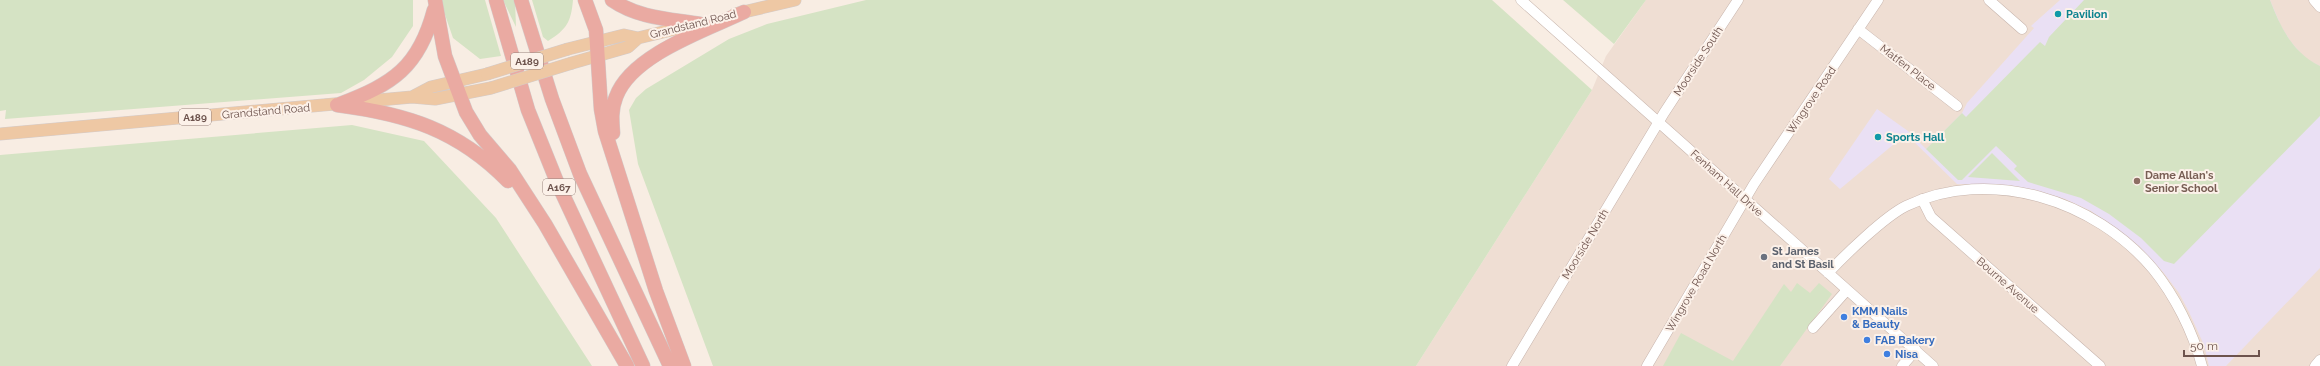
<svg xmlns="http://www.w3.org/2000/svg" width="2320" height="366" viewBox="0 0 2320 366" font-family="Raleway,sans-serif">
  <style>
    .residential { fill: #efded3 }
    .education { fill: #eae0f4 }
    .green { fill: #d5e3c4 }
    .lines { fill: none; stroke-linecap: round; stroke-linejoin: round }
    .minor-casing { stroke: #c7b4ac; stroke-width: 11 }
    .major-casing { stroke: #d3cbca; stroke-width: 13 }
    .highway-casing { stroke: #d3cbca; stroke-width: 15 }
    .minor { stroke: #fff; stroke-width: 10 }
    .major { stroke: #eec8a4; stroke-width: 12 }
    .highway { stroke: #eaaaa2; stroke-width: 14 }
    .major-bridge-casing { stroke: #d3cbca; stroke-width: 13; stroke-linecap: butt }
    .major-bridge { stroke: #eec8a4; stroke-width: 12 }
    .culture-dot { fill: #0f9aa8; stroke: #fcf1e9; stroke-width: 1.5 }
    .education-dot { fill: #8d6e63; stroke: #fcf1e9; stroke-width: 1.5 }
    .worship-dot { fill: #6b7280; stroke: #fcf1e9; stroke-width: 1.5 }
    .shop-dot { fill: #3f7fe0; stroke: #fcf1e9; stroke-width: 1.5 }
    .labels { text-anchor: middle; stroke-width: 4; stroke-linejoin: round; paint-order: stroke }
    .shield { fill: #fcf1e9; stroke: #98827c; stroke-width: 1 }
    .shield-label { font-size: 10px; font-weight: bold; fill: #6d534d }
    .culture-label { font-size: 11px; font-weight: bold; fill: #0d838f; stroke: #fcf1e9; text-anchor: start }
    .street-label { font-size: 11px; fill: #6d534d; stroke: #fcf1e9 }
    .education-label { font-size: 11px; font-weight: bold; fill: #785e54; stroke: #fcf1e9; text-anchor: start }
    .worship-label { font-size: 11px; font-weight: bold; fill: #5b616d; stroke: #fcf1e9; text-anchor: start }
    .shop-label { font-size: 11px; font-weight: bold; fill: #366cbe; stroke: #fcf1e9; text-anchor: start }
  </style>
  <rect width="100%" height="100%" fill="#f8ede3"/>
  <path class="residential" d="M1646 0H2320V366H1416L1592 90 1606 56Z"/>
  <path class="education" d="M2060 0H2270L2281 26 2291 42 2306 59 2320 66V268L2226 366H2209L2204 345 2189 312 2179 293 2163 272 2139 246 2091 211 2065 199 2035 190 2008 185 1957 184 1906 134 1840 189 1829 179 1877 109 1908 131 1926 149 1962 113 1967 103 2034 28 2031 26Z"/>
  <path class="green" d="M0 0H413V26L392 57 364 80 341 93 5 119 6 110 0 111Z
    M440 0H485L501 56 480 59 453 38Z
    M503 0H515L516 27Z
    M532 0H573C571 22 567 29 548 41L543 37Z
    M866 0H1492L1592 90 1416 366H713L638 164 629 110 636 98 646 89 729 39 767 24Z
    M1563 0H1646L1614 44Z
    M2084 0H2270C2281 28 2292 52 2320 66V116L2174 264 2164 261 2141 238 2109 214 2081 198 2028 182 2014 169 2017 166 1996 146 1962 180H1958L1926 149 1962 113 1966 117 2040 42 2045 46 2049 37Z
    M352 125 424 141 496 218 592 366H0V155Z
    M1992 153 2020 181 1968 177Z
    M1797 283 1810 293 1819 283 1832 294 1780 366H1663L1681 333 1733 361 1784 284 1791 292Z"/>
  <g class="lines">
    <g class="minor-casing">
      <path id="minor" d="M1521 0 1933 366
        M1989 0 2022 29
        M2314 0 2320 7
        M1858 29 1957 106
        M1922 199 1931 217 2100 366
        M1828 273C1845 255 1884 217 1906 206 1990 166 2095 200 2153 269 2175 296 2193 332 2202 366
        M1813 328 1847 290
        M1512 366 1664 113 1738 0
        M1647 366 1754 184 1878 0
        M1902 366 1916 350
        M2315 366 2320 360"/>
    </g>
    <g class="major-casing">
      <path id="major" d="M735 14 795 0
        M568 49 624 35 638 38
        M572 63 628 47 638 38 696 24
        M412 97 431 87 487 74
        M0 134 412 97 435 99 491 88"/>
    </g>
    <g class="highway-casing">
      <path id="highway" d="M435 0 445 56 466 112 480 135 510 170 545 224 627 366
        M496 0 528 110 557 182 643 366
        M521 0 552 99 580 174 670 366
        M585 0 596 30 601 109 605 131 656 291 684 366
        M612 0C638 18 669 19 700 24
        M340 104C393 84 419 67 434 10
        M337 105C407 114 458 130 508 181
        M613 133C612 121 611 109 616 97 631 55 706 30 744 12"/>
    </g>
    <use href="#minor" class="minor"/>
    <use href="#major" class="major"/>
    <use href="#highway" class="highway"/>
    <g class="major-bridge-casing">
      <path id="major-bridge" d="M487 74 568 49
        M491 88 572 63"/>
    </g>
    <use href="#major-bridge" class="major-bridge"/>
  </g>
  <g class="culture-dot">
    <circle cx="2058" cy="14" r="4"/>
    <circle cx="1878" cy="137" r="4"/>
  </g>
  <circle class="education-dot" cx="2137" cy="181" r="4"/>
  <circle class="worship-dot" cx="1764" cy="257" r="4"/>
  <g class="shop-dot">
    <circle cx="1844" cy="317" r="4"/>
    <circle cx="1867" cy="340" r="4"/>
    <circle cx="1887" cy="354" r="4"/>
  </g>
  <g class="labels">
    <g class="shield">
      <rect x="511" y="53" width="32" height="16" rx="3"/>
      <rect x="179" y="109" width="32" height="16" rx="3"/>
      <rect x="543" y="179" width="32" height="16" rx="3"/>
    </g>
    <g class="shield-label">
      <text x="527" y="65">A189</text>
      <text x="195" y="121">A189</text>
      <text x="559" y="191">A167</text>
    </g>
    <g class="culture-label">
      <text x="2066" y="18">Pavilion</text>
      <text x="1886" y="141">Sports Hall</text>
    </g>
    <g class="street-label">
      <text transform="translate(693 24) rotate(-14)" y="4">Grandstand Road</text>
      <text transform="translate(1698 61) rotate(-57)" y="4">Moorside South</text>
      <text transform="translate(1908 67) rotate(38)" y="4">Matfen Place</text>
      <text transform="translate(1811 100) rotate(-56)" y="4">Wingrove Road</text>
      <text transform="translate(266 111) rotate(-5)" y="4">Grandstand Road</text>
      <text transform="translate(1727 183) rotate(42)" y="4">Fenham Hall Drive</text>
      <text transform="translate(1585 244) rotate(-59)" y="4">Moorside North</text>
      <text transform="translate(1696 283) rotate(-60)" y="4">Wingrove Road North</text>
      <text transform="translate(2008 285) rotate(41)" y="4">Bourne Avenue</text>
    </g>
    <g class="education-label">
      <text x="2145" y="179">Dame Allan's<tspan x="2145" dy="13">Senior School</tspan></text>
    </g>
    <g class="worship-label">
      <text x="1772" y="255">St James<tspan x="1772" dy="13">and St Basil</tspan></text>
    </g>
    <g class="shop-label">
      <text x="1852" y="315">KMM Nails<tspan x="1852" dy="13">&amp; Beauty</tspan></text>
      <text x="1875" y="344">FAB Bakery</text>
      <text x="1895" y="358">Nisa</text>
    </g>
  </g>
  <path d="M2184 350v6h75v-6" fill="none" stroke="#6d534d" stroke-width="2"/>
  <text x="2190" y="350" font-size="12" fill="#6d534d" stroke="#fcf1e9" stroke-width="3" paint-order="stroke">50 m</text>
</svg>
